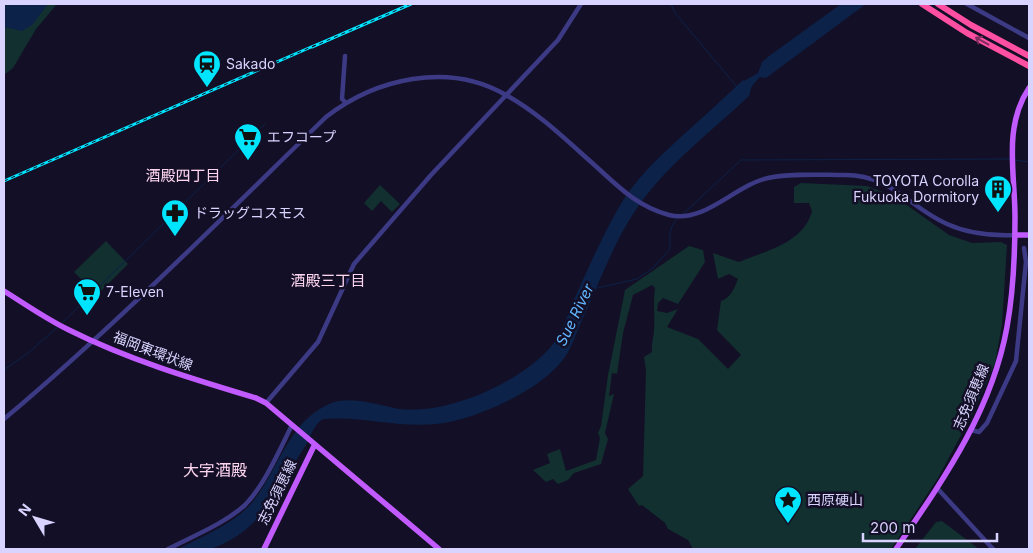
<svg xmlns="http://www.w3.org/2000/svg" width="1033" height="553" viewBox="0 0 1033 553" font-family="Inter,'Noto Sans JP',sans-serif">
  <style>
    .green { fill: #12302f }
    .water { fill: #0c2248 }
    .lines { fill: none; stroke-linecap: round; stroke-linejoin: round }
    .stream { stroke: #0c2248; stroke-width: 1 }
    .tertiary { stroke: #3d3a85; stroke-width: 4.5 }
    .primary { stroke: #c25bff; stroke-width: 5.5 }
    .motorway { stroke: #ff4fa3; stroke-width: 6 }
    .rail-casing { stroke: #00e5ff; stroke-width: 3 }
    .rail { stroke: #130f26; stroke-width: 1; stroke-dasharray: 4; stroke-linecap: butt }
    .oneway { stroke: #7d2c5e }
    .labels { text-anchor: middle; stroke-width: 5; stroke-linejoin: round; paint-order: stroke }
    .poi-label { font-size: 14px; fill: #d9d4ff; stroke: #130f26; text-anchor: start }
    .street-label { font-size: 14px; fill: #d9d4ff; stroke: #130f26 }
    .neighbourhood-label { font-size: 15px; fill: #ffd6f0; stroke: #130f26 }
    .water-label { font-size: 15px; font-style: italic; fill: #62b6ff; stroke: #130f26 }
    .quarter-label { font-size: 16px; fill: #ffd6f0; stroke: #130f26 }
  </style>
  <rect width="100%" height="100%" fill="#130f26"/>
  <path class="green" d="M4 4H57L36 29 13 68 4 75Z
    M801 183 867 186 894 196 949 235 972 243 1001 242 1007 245 1002 325 995 363 974 411 938 478 891 549H693L688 540 668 529 665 523 642 505 639 506 628 489 643 476 646 371 644 357 652 352C651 343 654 337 654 329 655 315 653 302 655 288L652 285 633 295 623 333 617 374 612 373 609 396 614 394 605 433 608 439 601 464 574 473 568 480 558 484 553 479 546 482 533 470 550 463 547 454 560 449 566 471 596 460 600 438 598 433 601 426 608 375 625 290 689 246 703 250 705 262 678 304 663 298 658 303 657 311 667 313 678 309 667 327 698 339 728 369 741 355 717 330 721 301C730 299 735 287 738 279L729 274 718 279 713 253 739 262C765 251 804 243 812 211L809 203H794V187Z
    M380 185 400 204 392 212 381 201 372 211 364 203Z
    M106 241 128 264 97 295 74 272Z
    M942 521 979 549H915L936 522Z"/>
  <path class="water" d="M4 4H48L32 25 22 31 4 27Z
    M841 4H866L766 78 760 77 752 86 749 96C711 132 664 167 635 211 613 244 599 284 582 320 576 334 571 350 562 361 540 389 488 413 454 421 408 432 367 415 323 419 312 426 311 438 304 448 278 488 263 530 213 548 204 552 188 549 178 549 201 537 231 525 249 506 278 474 286 423 329 404 350 395 377 405 399 409 445 415 514 385 546 352 562 337 568 312 577 293 590 264 603 235 619 207 635 179 658 158 682 136 702 118 723 99 743 80L744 81 758 73 762 62 769 56Z"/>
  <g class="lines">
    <path class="stream" d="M671 4 675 13 737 87
      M1015 160 1029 162
      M682 215 741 160 1011 159
      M597 288 637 279 653 268 670 249C670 236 668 227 679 217
      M62 323 265 124
      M4 370 28 353 58 327"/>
    <path class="tertiary" d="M967 4 1029 38
      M345 102 342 99 345 56
      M266 403 318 342 354 264 431 175 558 40 581 4
      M4 419C117 324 220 220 326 117 375 79 448 61 506 95 537 112 564 138 590 161 616 184 635 206 669 215 705 224 735 185 768 178 792 173 820 175 845 175 891 175 909 207 947 224 969 234 991 236 1015 235
      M971 430 979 432 987 423 1016 361 1026 262 1024 248
      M937 488 993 549
      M168 549C193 536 224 524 245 505 264 486 280 449 292 425"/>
    <path class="primary" d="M1015 235H1029
      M4 291C25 304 46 319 69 330 129 360 193 379 256 398L266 403 439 549
      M264 549 314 446
      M896 549C943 480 992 411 1007 327 1013 294 1015 250 1015 217 1015 173 1003 127 1029 88"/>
    <path class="motorway" d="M922 4 967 33 1029 66
      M938 4 971 25 1029 56"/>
    <g class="rail-casing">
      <path id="rail" d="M312 47 411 4
        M4 181 318 44"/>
    </g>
    <use href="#rail" class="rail"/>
  </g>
  <defs><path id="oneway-shaft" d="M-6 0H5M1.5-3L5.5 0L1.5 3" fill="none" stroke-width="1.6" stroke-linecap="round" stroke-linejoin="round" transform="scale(1.25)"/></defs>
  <use class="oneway" href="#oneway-shaft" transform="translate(982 41) rotate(-151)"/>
  <defs>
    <g id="station-pin" transform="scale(1.4375)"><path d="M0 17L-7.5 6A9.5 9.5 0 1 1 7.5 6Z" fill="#00e5ff" stroke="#130f26"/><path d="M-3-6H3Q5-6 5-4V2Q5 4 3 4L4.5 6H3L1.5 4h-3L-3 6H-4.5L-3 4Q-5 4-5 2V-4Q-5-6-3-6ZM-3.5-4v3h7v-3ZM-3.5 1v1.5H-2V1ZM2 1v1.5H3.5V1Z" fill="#111"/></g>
    <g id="supermarket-pin" transform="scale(1.4375)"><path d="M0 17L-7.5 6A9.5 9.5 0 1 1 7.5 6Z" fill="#00e5ff" stroke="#130f26"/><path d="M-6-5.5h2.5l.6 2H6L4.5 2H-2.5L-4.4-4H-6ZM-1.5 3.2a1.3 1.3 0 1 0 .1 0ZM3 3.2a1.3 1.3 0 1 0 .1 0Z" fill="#111"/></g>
    <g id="building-pin" transform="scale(1.4375)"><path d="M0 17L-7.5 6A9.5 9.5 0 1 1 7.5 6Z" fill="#00e5ff" stroke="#130f26"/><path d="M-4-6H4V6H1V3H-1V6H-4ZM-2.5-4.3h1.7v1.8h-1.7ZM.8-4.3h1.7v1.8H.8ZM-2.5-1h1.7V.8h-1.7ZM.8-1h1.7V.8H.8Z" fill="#111"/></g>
    <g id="pharmacy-pin" transform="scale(1.4375)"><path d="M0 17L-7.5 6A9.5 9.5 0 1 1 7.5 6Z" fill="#00e5ff" stroke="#130f26"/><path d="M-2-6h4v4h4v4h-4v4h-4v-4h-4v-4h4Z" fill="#111"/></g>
    <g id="sight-pin" transform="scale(1.4375)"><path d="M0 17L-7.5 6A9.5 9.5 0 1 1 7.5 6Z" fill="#00e5ff" stroke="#130f26"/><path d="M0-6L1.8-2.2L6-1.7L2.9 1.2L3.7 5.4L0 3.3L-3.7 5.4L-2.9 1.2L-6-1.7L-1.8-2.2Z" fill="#111"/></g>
  </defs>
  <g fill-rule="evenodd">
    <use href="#station-pin" x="207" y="64"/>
    <use href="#supermarket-pin" x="248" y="137"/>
    <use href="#building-pin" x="998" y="189"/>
    <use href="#pharmacy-pin" x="175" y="213"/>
    <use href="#supermarket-pin" x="87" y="292"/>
    <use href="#sight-pin" x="788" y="500"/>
  </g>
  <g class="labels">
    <g class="poi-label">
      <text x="226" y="69">Sakado</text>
      <text x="267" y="142">エフコープ</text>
      <text x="979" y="186" text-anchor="end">TOYOTA Corolla<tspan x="979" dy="16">Fukuoka Dormitory</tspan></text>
      <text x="194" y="218">ドラッグコスモス</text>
      <text x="106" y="297">7-Eleven</text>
      <text x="807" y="505">西原硬山</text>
    </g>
    <g class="street-label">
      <text transform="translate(153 351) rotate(21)" y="5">福岡東環状線</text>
      <text transform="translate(971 397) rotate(-67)" y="5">志免須恵線</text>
      <text transform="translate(277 492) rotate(-64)" y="5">志免須恵線</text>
    </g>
    <g class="neighbourhood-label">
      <text x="183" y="181">酒殿四丁目</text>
      <text x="328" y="286">酒殿三丁目</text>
    </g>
    <g class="water-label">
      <text transform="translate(575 315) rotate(-64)" y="5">Sue River</text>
    </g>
    <g class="quarter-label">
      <text x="215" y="476">大字酒殿</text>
    </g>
  </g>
  <rect width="1033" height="553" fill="none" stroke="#d9d4ff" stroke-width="10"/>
  <g transform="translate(35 518) rotate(308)" stroke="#130f26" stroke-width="4" paint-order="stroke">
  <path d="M0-4L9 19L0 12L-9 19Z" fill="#d9d4ff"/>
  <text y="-8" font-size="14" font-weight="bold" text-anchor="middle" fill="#d9d4ff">N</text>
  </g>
  <path d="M863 533v8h134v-8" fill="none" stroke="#d9d4ff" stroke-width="2.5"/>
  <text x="870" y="533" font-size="15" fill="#d9d4ff" stroke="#130f26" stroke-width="4" paint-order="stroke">200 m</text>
</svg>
